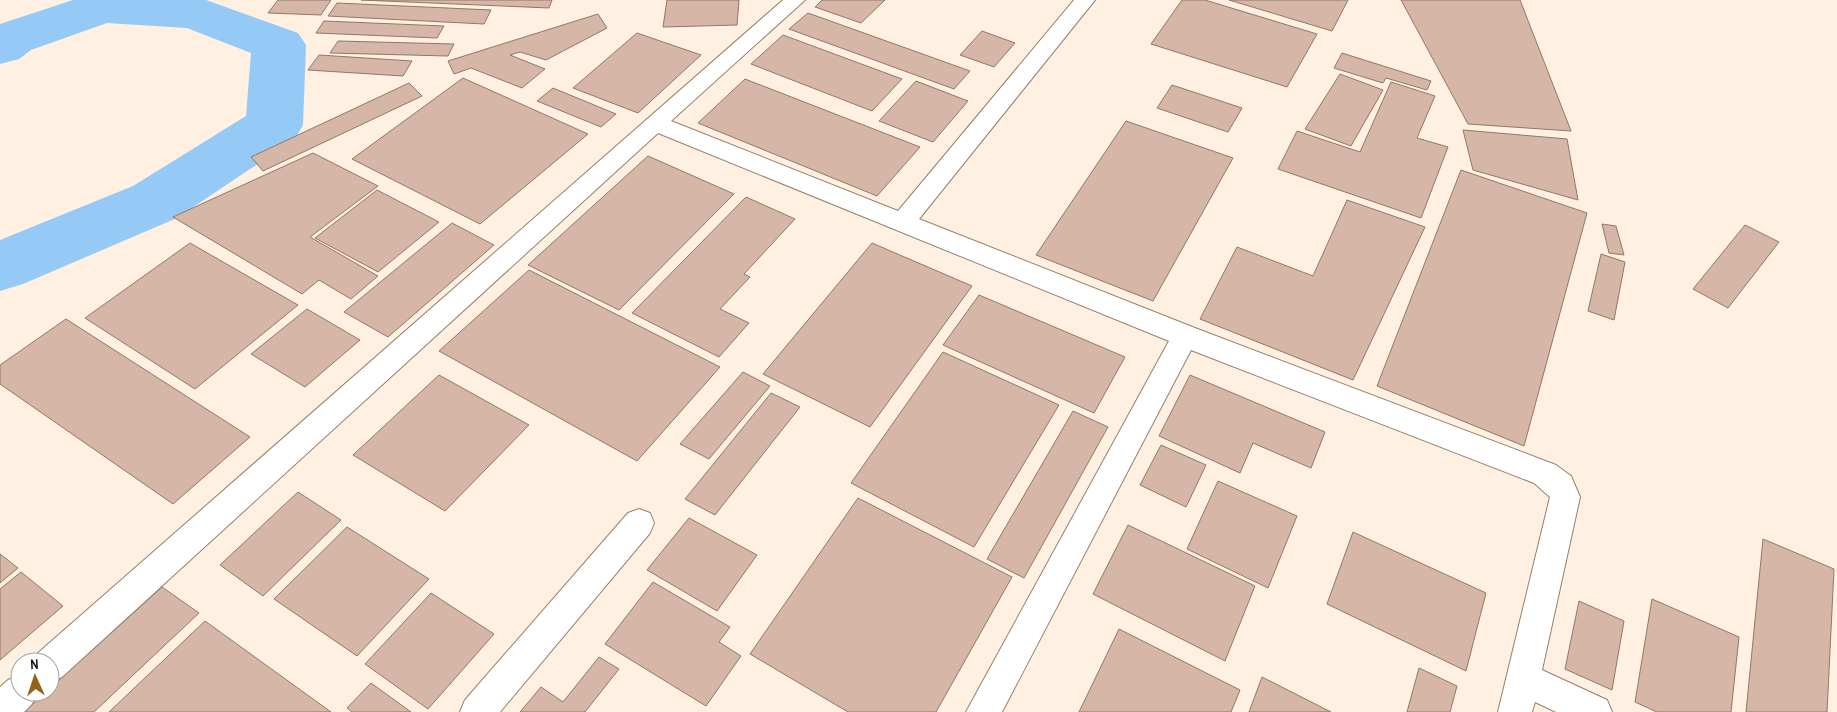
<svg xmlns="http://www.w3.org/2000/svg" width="1837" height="712" viewBox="0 0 1837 712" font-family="'Archivo Narrow',sans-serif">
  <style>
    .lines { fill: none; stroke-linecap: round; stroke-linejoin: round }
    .river { fill: #95caf7; fill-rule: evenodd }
    .building { fill: #d6b7a7; stroke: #927667 }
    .minor-casing { stroke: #96806a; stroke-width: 2 }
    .minor { fill: #fff; fill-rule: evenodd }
  </style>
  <rect width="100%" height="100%" fill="#fff0e2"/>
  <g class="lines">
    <path class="river" d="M73 0H206L298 33 306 45 303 125 295 139 177 218 23 284 0 291V240L133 186 246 116 251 53 187 28 107 23 31 50 19 59 0 64V24Z"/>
  </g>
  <path class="building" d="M278 0H331L321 15 268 13Z
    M361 0H552L549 8Z
    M667 0H739L737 25 663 27Z
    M822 0H885L861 23 815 7Z
    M1182 0H1205L1317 34 1287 87 1151 44Z
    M1229 0H1348L1332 31Z
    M1401 0H1520L1571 131 1468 124Z
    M337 3 491 10 484 24 328 16Z
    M808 13 970 71 954 89 789 29Z
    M598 14 607 28 546 60 520 52 510 55 545 69 522 88 471 68 454 74 448 61Z
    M324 21 444 26 437 38 316 33Z
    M982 31 1015 43 994 67 960 55Z
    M637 33 701 55 638 113 573 88Z
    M783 35 902 79 872 111 751 64Z
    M338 41 454 44 448 56 330 53Z
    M1342 53 1431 81 1427 90 1386 78 1383 83 1334 68Z
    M319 55 412 61 403 76 308 70Z
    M1340 74 1383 90 1351 146 1305 129Z
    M463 78 588 134 480 224 352 159Z
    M745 79 920 147 877 196 698 123Z
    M916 81 968 101 933 142 879 121Z
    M1391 82 1435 96 1417 138 1448 147 1421 218 1278 169 1297 131 1360 152Z
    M409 83 422 96 263 171 251 157Z
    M1172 85 1242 108 1228 132 1157 108Z
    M553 88 616 114 601 127 537 101Z
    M1126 121 1233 158 1153 301 1036 255Z
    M1463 130 1567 139 1578 200 1473 170Z
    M313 153 378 186 310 237 378 276 351 299 319 280 302 294 173 217Z
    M648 156 734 194 619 310 528 265Z
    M1461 170 1587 213 1524 446 1377 386Z
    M377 190 439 222 378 272 315 238Z
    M746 197 795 219 744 274 750 277 720 309 749 323 719 357 632 313Z
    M1347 200 1425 227 1353 380 1200 319 1237 247 1313 276Z
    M452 223 494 245 388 337 344 312Z
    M1602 224 1616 226 1624 255 1609 253Z
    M1745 225 1779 242 1728 308 1693 289Z
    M190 243 298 305 195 389 85 318Z
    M872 243 972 286 870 427 763 374Z
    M1601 254 1625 262 1614 320 1588 311Z
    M529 270 720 367 637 461 439 351Z
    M979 295 1125 357 1094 413 943 345Z
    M307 309 360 340 305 387 251 354Z
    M66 319 250 437 173 504 0 384V365Z
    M943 352 1059 405 974 547 851 483Z
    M743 372 770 386 709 459 680 444Z
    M439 375 529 425 445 511 353 455Z
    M1190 375 1325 432 1311 468 1253 443 1240 473 1159 436Z
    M771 393 800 407 715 515 685 499Z
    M1073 411 1108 427 1024 578 987 559Z
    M1161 445 1206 465 1186 507 1140 485Z
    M1218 481 1297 516 1268 588 1187 549Z
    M298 492 341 520 263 596 220 565Z
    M858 498 1012 577 936 712H848L750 654Z
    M689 518 757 555 717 611 647 570Z
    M1128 525 1255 586 1225 661 1093 594Z
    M347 527 429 579 357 656 274 599Z
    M1353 532 1486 593 1466 671 1327 604Z
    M1763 539 1834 569 1827 712H1746Z
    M0 554 18 568 0 583Z
    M21 572 63 606 0 660V589Z
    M653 582 730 627 719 642 741 656 706 706 605 644Z
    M162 587 199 613 94 712H24L46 692H50V688Z
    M431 593 494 634 428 709 365 664Z
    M1652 599 1739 637 1731 712H1657L1635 702Z
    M1579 601 1624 621 1612 690 1565 669Z
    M205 621 331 712H109Z
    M1119 629 1240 690 1231 712H1079Z
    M599 657 619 669 585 712H520L541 687 563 702Z
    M1419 668 1457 686 1450 712H1407Z
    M1262 677 1331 712H1249Z
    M371 683 411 712H352L347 708Z"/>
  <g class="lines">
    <g class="minor-casing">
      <path id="minor" d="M783 0H805L671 121 898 211 1074 0H1095L919 219 1195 328 1556 465 1571 476 1580 497 1542 670 1607 700 1612 712H1556L1535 702 1532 712H1498L1550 497 1534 483 1191 350 1002 712H966L1169 341 658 133 62 677 50 682V662H34L38 653Z
        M639 509 650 513 654 523 650 533 500 712H460L465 700 628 513Z
        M20 675V692H37L32 704 24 712H0V687L8 680Z"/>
    </g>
    <use href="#minor" class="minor"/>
  </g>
  <g transform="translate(35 677) rotate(357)"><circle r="24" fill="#ffffff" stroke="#a5a29f"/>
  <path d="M0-4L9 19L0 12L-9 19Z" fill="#956215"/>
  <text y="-8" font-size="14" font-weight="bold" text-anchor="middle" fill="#1f170e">N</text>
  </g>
</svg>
